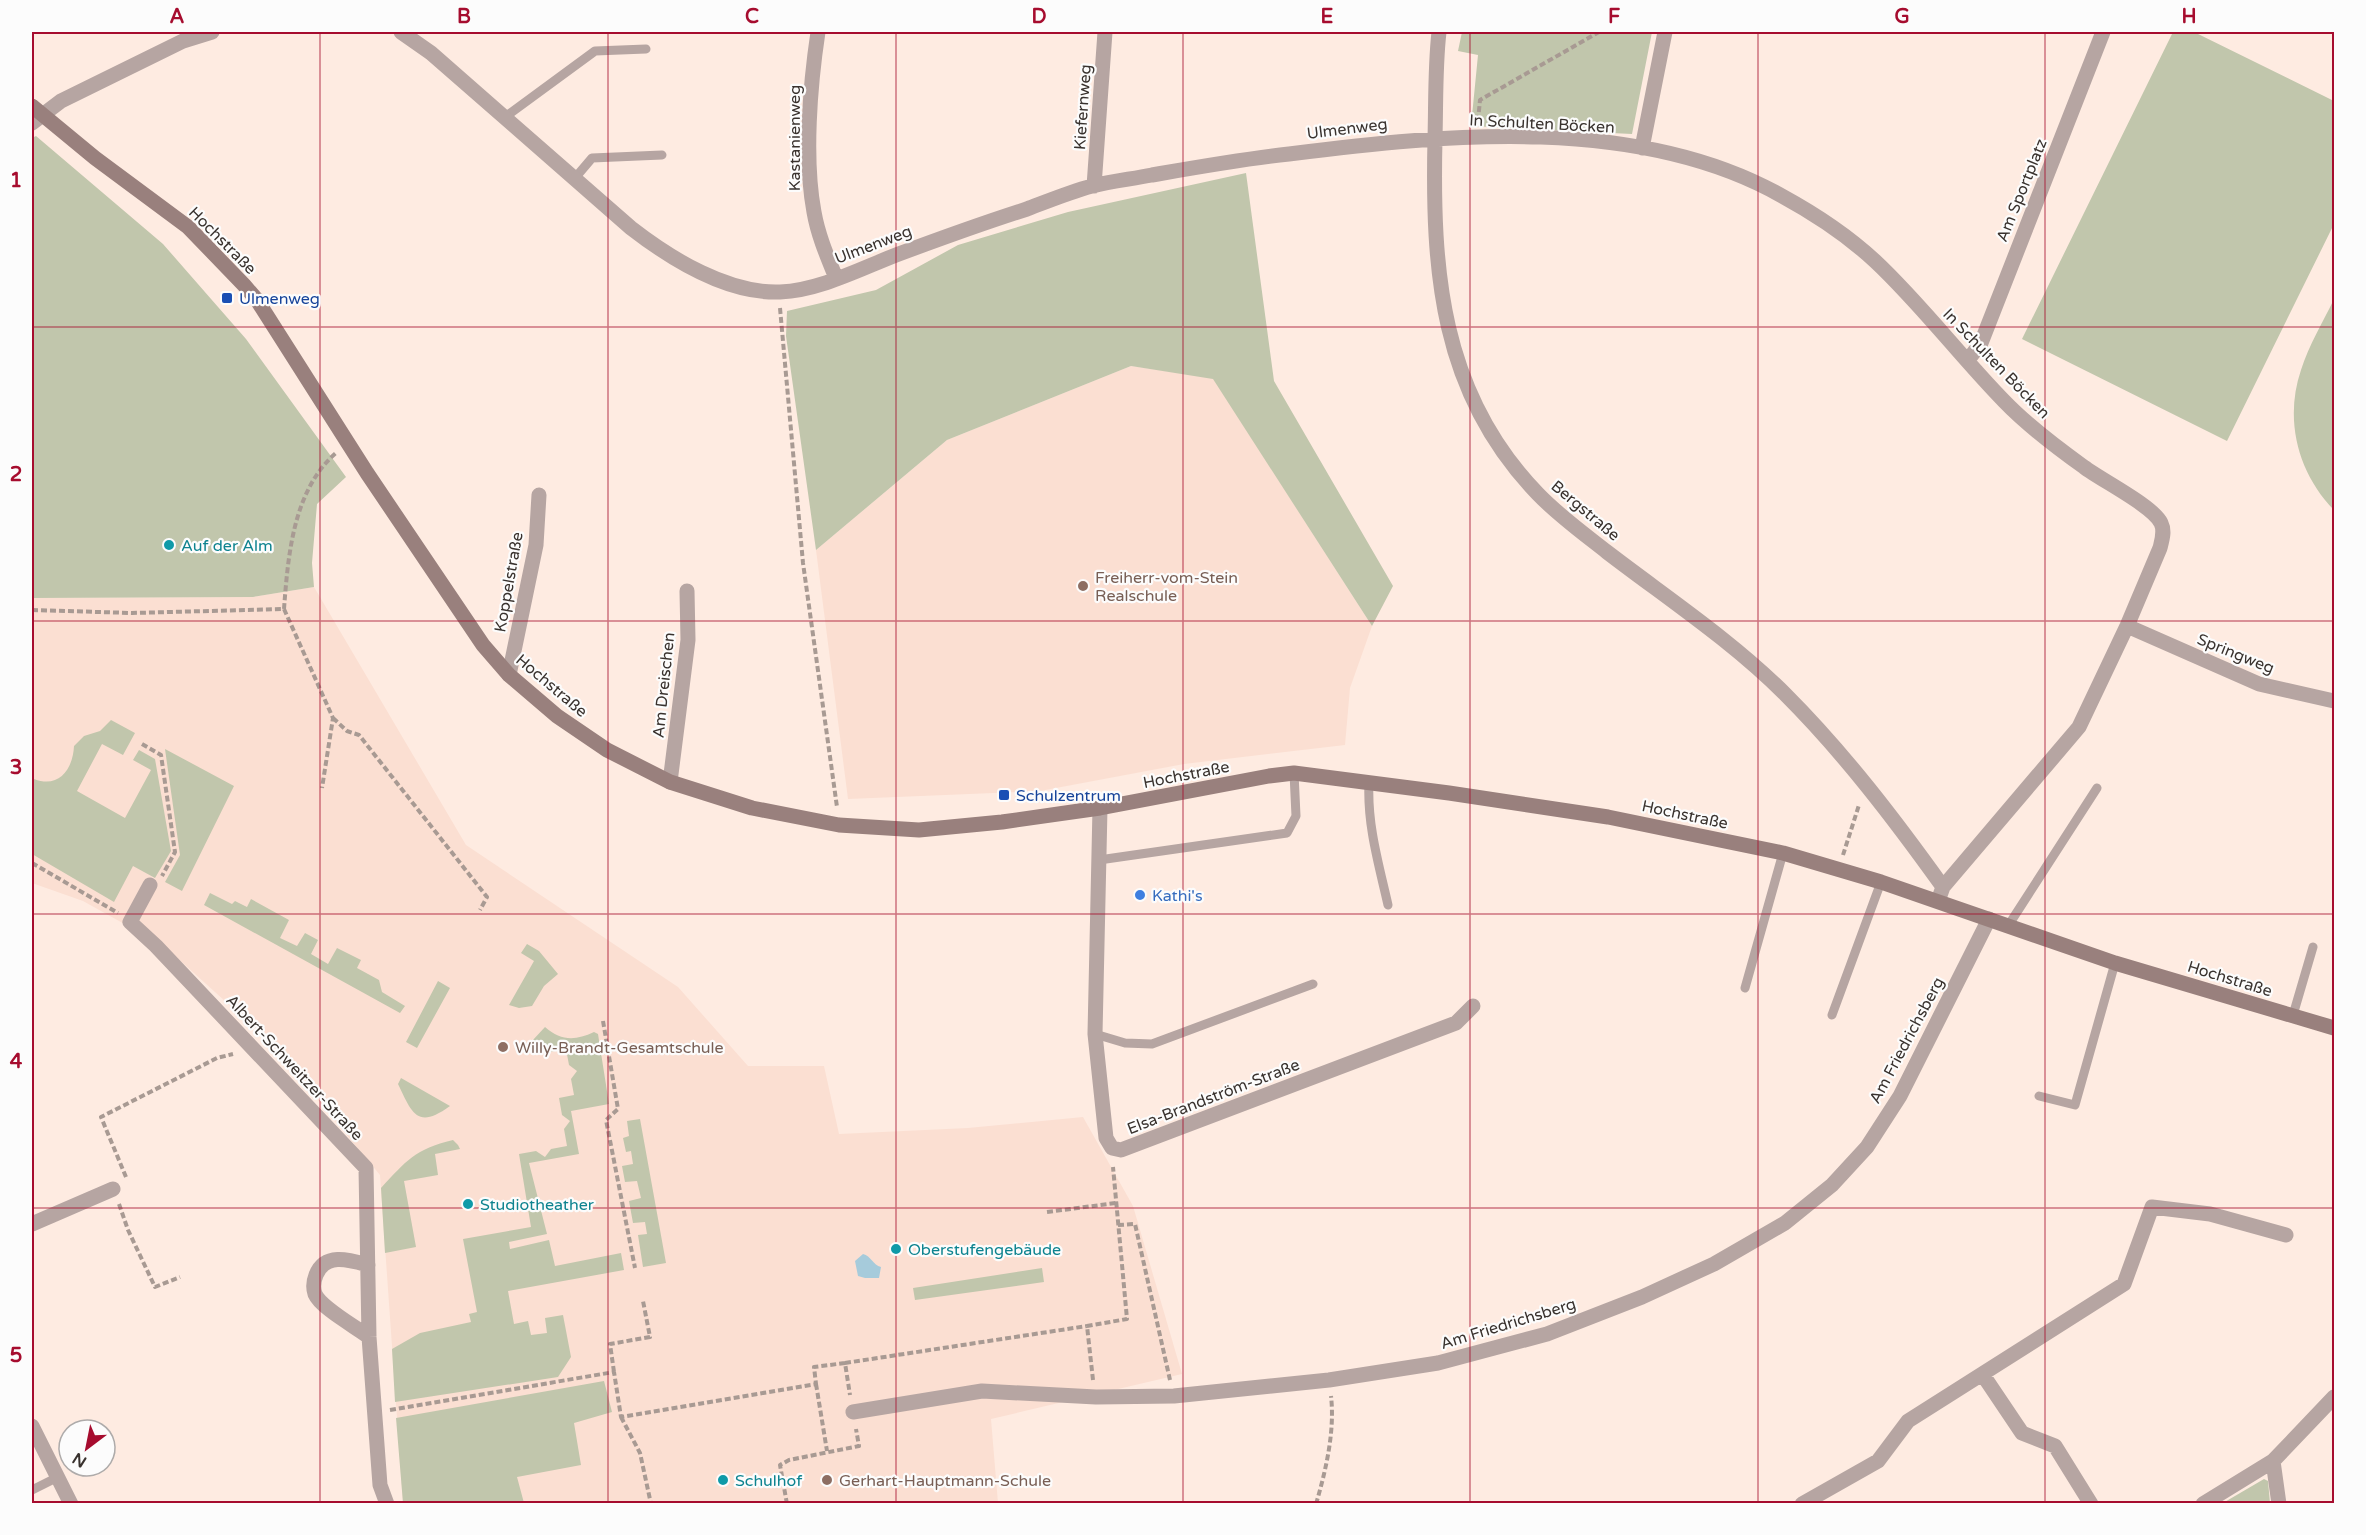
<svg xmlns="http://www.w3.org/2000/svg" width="2366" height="1535" viewBox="0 0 2366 1535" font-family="'Varela Round',sans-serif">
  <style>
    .built { fill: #fbdfd2 }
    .green { fill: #c1c6ac }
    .water { fill: #a6cbdb }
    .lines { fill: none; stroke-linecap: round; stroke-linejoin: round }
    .path { stroke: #a89a93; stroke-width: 4; stroke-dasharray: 6 3; stroke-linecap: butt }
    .lane { stroke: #b6a5a2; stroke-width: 9 }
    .street { stroke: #b6a5a2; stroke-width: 15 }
    .secondary { stroke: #99807d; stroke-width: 15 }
    .grid { fill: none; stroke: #a60c2e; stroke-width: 1.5; stroke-opacity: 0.55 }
    .transit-dot { fill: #1a4fb4; stroke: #fcfcfc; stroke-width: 2 }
    .culture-dot { fill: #0f9aa8; stroke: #fcfcfc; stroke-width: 2 }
    .education-dot { fill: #8d6e63; stroke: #fcfcfc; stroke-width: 2 }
    .shop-dot { fill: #3f7fe0; stroke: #fcfcfc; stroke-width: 2 }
    .labels { text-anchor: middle; stroke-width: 4.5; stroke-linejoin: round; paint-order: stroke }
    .street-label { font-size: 16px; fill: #39322e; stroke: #fcfcfc }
    .transit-label { font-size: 16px; fill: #164399; stroke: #fcfcfc; text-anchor: start }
    .culture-label { font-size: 16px; fill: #0d838f; stroke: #fcfcfc; text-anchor: start }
    .education-label { font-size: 16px; fill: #785e54; stroke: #fcfcfc; text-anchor: start }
    .shop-label { font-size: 16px; fill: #366cbe; stroke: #fcfcfc; text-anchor: start }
    .neatline { fill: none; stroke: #a60c2e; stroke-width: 2 }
    .grid-label { font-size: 20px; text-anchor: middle; font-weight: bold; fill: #a60c2e }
  </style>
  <rect width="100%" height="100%" fill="#feebe1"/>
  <path class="built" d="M1131 366 1213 378 1372 626 1350 688 1345 745 1184 764 1040 791 848 799 816 550 947 440Z
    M314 587 466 845 678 987 748 1066H824L839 1134 968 1128 1083 1117 1133 1206 1182 1374 991 1419 998 1503H403L380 1175 267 1039 164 946 83 901 32 883V598L253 597Z"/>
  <path class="green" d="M1462 32H1652L1632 134 1471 126 1478 55 1458 51Z
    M2173 32H2194L2334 101V224L2227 441 2022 339Z
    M36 136 163 244 246 339 346 477 317 504 312 563 314 587 253 597 32 598V138Z
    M1246 173 1274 381 1393 586 1372 626 1213 379 1131 366 947 440 816 550 786 336 787 311 876 290 958 245 1068 212Z
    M2334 299V510C2298 473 2284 420 2301 370 2309 345 2323 322 2334 299Z
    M111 720 135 733 123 755 102 744 77 791 125 818 151 770 133 760 139 750 155 759 171 851 155 878 133 866 114 902 32 854V784L34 779C60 789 73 768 74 746L84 736 100 731Z
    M165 749 234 786 182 891 165 882 180 855Z
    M210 893 232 904 235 901 247 907 251 899 289 920 280 938 297 946 305 933 318 940 311 954 328 964 337 948 361 960 357 968 379 980 382 992 405 1006 400 1013 204 905Z
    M527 944 539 951 558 974 544 986 532 1006 519 1008 509 1005 534 961 521 953Z
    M438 981 450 988 417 1048 406 1042Z
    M545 1027C561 1041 575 1041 594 1032L598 1034 609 1104 571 1111 579 1154 529 1163 547 1234 509 1242 510 1249 549 1240 555 1266 621 1253 624 1270 508 1291 514 1324 528 1321 531 1335 547 1333 545 1318 563 1315 571 1357 558 1377 395 1402 392 1349 420 1333 471 1322 469 1314 477 1312 463 1239 531 1227 519 1154 536 1151 545 1157 551 1149 567 1146 564 1129 570 1121 562 1115 559 1098 574 1095 571 1079 577 1071 569 1065 566 1049 549 1052 541 1046 536 1054H533L532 1041Z
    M401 1078 450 1106C417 1130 412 1113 398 1084Z
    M640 1119 666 1263 643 1267 638 1235 647 1234 645 1222 633 1223 629 1201 641 1198 637 1181 625 1182 622 1166 633 1164 631 1151 626 1152 623 1138 629 1136 627 1121Z
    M453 1140 458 1145 460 1149 435 1154 438 1175 404 1181 416 1247 385 1253 381 1188C406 1161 415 1149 453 1140Z
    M1042 1268 1044 1282 915 1300 913 1288Z
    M604 1381 612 1412 574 1423 581 1465 517 1477 524 1503H403L396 1418Z
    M2264 1479 2268 1481 2270 1503H2223Z"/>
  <path class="water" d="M863 1254C871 1256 873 1265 881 1267L879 1278H865L858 1276 855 1261Z"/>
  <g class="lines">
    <path class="path" d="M1478 121 1480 100 1599 32
      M780 308 803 563 837 807
      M284 609 333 718 322 788
      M32 610 132 613 284 609C288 556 293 490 336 453
      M333 718 347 731 359 735 487 897 480 910
      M142 744 161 755 175 852 162 876
      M1843 855 1859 805
      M32 863 118 913
      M603 1021 618 1109 606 1120 635 1268
      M126 1177 101 1117 217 1058 233 1054
      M119 1204 128 1230 155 1287 180 1277
      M1047 1212 1116 1203
      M1118 1225 1135 1224 1170 1380
      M845 1363 1087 1326
      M614 1372 610 1344 650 1337 643 1301
      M1093 1380 1087 1326 1127 1319 1113 1167
      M816 1384 827 1451
      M390 1410 614 1372 621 1417 816 1384 814 1367 845 1363 850 1395
      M621 1417 640 1453 651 1504
      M787 1504 780 1465 789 1460 859 1446 856 1429
      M1316 1504C1326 1470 1335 1431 1331 1396"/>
    <path class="lane" d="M505 117 595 51 646 49
      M575 178 592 158 662 155
      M1369 783C1367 825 1379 865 1388 905
      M1099 860 1287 833 1296 816 1294 773
      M2008 926 2097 788
      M1745 988 1783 853
      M1832 1015 1881 882
      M2293 1015 2313 947
      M1095 1034 1125 1043 1152 1044 1313 984
      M2039 1096 2075 1105 2115 963
      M32 1490 58 1477"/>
    <path class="street" d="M401 32 431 53 631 228C671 259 728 294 780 292 820 290 860 269 896 255 939 239 983 223 1027 209 1048 201 1070 192 1092 186 1112 181 1132 179 1152 175 1198 167 1243 159 1289 154 1446 134 1639 115 1782 196 1815 214 1847 235 1875 261 1921 304 1960 356 2004 401 2028 426 2056 447 2084 467 2101 480 2153 506 2161 523 2165 531 2162 540 2160 548L2127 626 2079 727 1943 887 1938 901
      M818 32C810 85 804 159 814 212 818 235 827 256 836 278
      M1439 32C1435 67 1436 102 1435 138 1432 270 1440 393 1538 494 1558 515 1583 533 1607 552 1667 598 1732 641 1785 694 1844 753 1895 820 1943 887
      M32 123 61 101 183 41 212 32
      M1642 148 1665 32
      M1094 186 1105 32
      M1968 360 1981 343 2103 32
      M2127 626 2259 684 2334 701
      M509 675 536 545 539 495
      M670 782 688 640 687 591
      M1100 808 1095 1034 1106 1138 1112 1148 1121 1150 1456 1023 1473 1006
      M150 885 130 922 156 946 366 1168 369 1337 380 1485 387 1504
      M32 1224 113 1189
      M368 1265C350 1260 325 1252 316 1275 314 1280 313 1288 315 1294 321 1308 356 1327 369 1337
      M1983 1375 2022 1433 2055 1446 2091 1504
      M853 1412 982 1391 1096 1397 1174 1396 1329 1380 1438 1363 1547 1334 1642 1297 1714 1264 1785 1223 1832 1185 1867 1147 1900 1096 1989 919
      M32 1426 71 1504
      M2273 1461 2279 1504
      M1802 1504 1878 1461 1908 1421 2124 1284 2152 1207 2210 1214 2286 1235
      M2203 1504 2273 1461 2334 1397"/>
    <path class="secondary" d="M32 106 95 158 188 227 244 285 257 300 367 473 483 645 509 675 557 716 607 750 670 782 752 808 839 825 919 830 1002 822 1100 808 1269 776 1294 773 1449 793 1608 817 1783 853 1881 882 2115 963 2334 1028"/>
  </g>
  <path class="grid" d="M320 32V1504M608 32V1504M896 32V1504M1183 32V1504M1470 32V1504M1758 32V1504M2045 32V1504M32 327H2334M32 621H2334M32 914H2334M32 1208H2334"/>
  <g class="transit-dot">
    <rect x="221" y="292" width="12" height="12" rx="3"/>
    <rect x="998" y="789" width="12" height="12" rx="3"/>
  </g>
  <g class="culture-dot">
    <circle cx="169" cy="545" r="6"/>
    <circle cx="468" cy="1204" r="6"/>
    <circle cx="896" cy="1249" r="6"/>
    <circle cx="723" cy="1480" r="6"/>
  </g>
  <g class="education-dot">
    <circle cx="1083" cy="586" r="6"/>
    <circle cx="503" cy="1047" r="6"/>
    <circle cx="827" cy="1480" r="6"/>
  </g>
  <circle class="shop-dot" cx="1140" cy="895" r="6"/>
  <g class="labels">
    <g class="street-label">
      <text transform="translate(1082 107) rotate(-86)" y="6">Kiefernweg</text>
      <text transform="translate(1542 123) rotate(3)" y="6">In Schulten Böcken</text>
      <text transform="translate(1347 128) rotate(-7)" y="6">Ulmenweg</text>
      <text transform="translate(794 138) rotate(-90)" y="6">Kastanienweg</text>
      <text transform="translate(2021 190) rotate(-68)" y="6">Am Sportplatz</text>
      <text transform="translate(223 240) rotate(45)" y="6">Hochstraße</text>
      <text transform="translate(873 244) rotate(-21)" y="6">Ulmenweg</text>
      <text transform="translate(1997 363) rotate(46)" y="6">In Schulten Böcken</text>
      <text transform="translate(1586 510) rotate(40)" y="6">Bergstraße</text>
      <text transform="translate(508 582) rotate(-80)" y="6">Koppelstraße</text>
      <text transform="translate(2236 653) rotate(22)" y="6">Springweg</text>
      <text transform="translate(552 685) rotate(40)" y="6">Hochstraße</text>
      <text transform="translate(663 685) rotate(-84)" y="6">Am Dreischen</text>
      <text transform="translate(1186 774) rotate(-11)" y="6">Hochstraße</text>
      <text transform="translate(1685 814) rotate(12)" y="6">Hochstraße</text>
      <text transform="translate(2230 978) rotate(17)" y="6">Hochstraße</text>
      <text transform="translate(1906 1040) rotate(-62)" y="6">Am Friedrichsberg</text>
      <text transform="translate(295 1067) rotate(47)" y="6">Albert-Schweitzer-Straße</text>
      <text transform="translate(1213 1096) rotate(-21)" y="6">Elsa-Brandström-Straße</text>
      <text transform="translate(1508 1323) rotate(-17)" y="6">Am Friedrichsberg</text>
    </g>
    <g class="transit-label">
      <text x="239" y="304">Ulmenweg</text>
      <text x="1016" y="801">Schulzentrum</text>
    </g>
    <g class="culture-label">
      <text x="181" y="551">Auf der Alm</text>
      <text x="480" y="1210">Studiotheather</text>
      <text x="908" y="1255">Oberstufengebäude</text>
      <text x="735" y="1486">Schulhof</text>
    </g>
    <g class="education-label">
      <text x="1095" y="583">Freiherr-vom-Stein<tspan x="1095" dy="18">Realschule</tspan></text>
      <text x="515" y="1053">Willy-Brandt-Gesamtschule</text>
      <text x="839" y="1486">Gerhart-Hauptmann-Schule</text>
    </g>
    <g class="shop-label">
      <text x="1152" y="901">Kathi's</text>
    </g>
  </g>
  <rect width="2366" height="1535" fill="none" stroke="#fcfcfc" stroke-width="66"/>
  <g transform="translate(87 1448) rotate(212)"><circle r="28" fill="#fcfcfc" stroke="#aeabaa" stroke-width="1.5"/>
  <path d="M0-4.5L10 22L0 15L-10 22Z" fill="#a60c2e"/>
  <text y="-9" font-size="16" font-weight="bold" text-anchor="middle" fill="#39322e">N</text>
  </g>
  <rect x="33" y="33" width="2300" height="1469" class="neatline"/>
  <g class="grid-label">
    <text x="177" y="23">A</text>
    <text x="464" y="23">B</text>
    <text x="752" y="23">C</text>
    <text x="1039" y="23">D</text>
    <text x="1327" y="23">E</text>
    <text x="1614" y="23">F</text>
    <text x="1902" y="23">G</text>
    <text x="2189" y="23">H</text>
    <text x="16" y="187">1</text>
    <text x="16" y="481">2</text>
    <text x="16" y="774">3</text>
    <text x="16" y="1068">4</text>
    <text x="16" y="1362">5</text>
  </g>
</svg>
